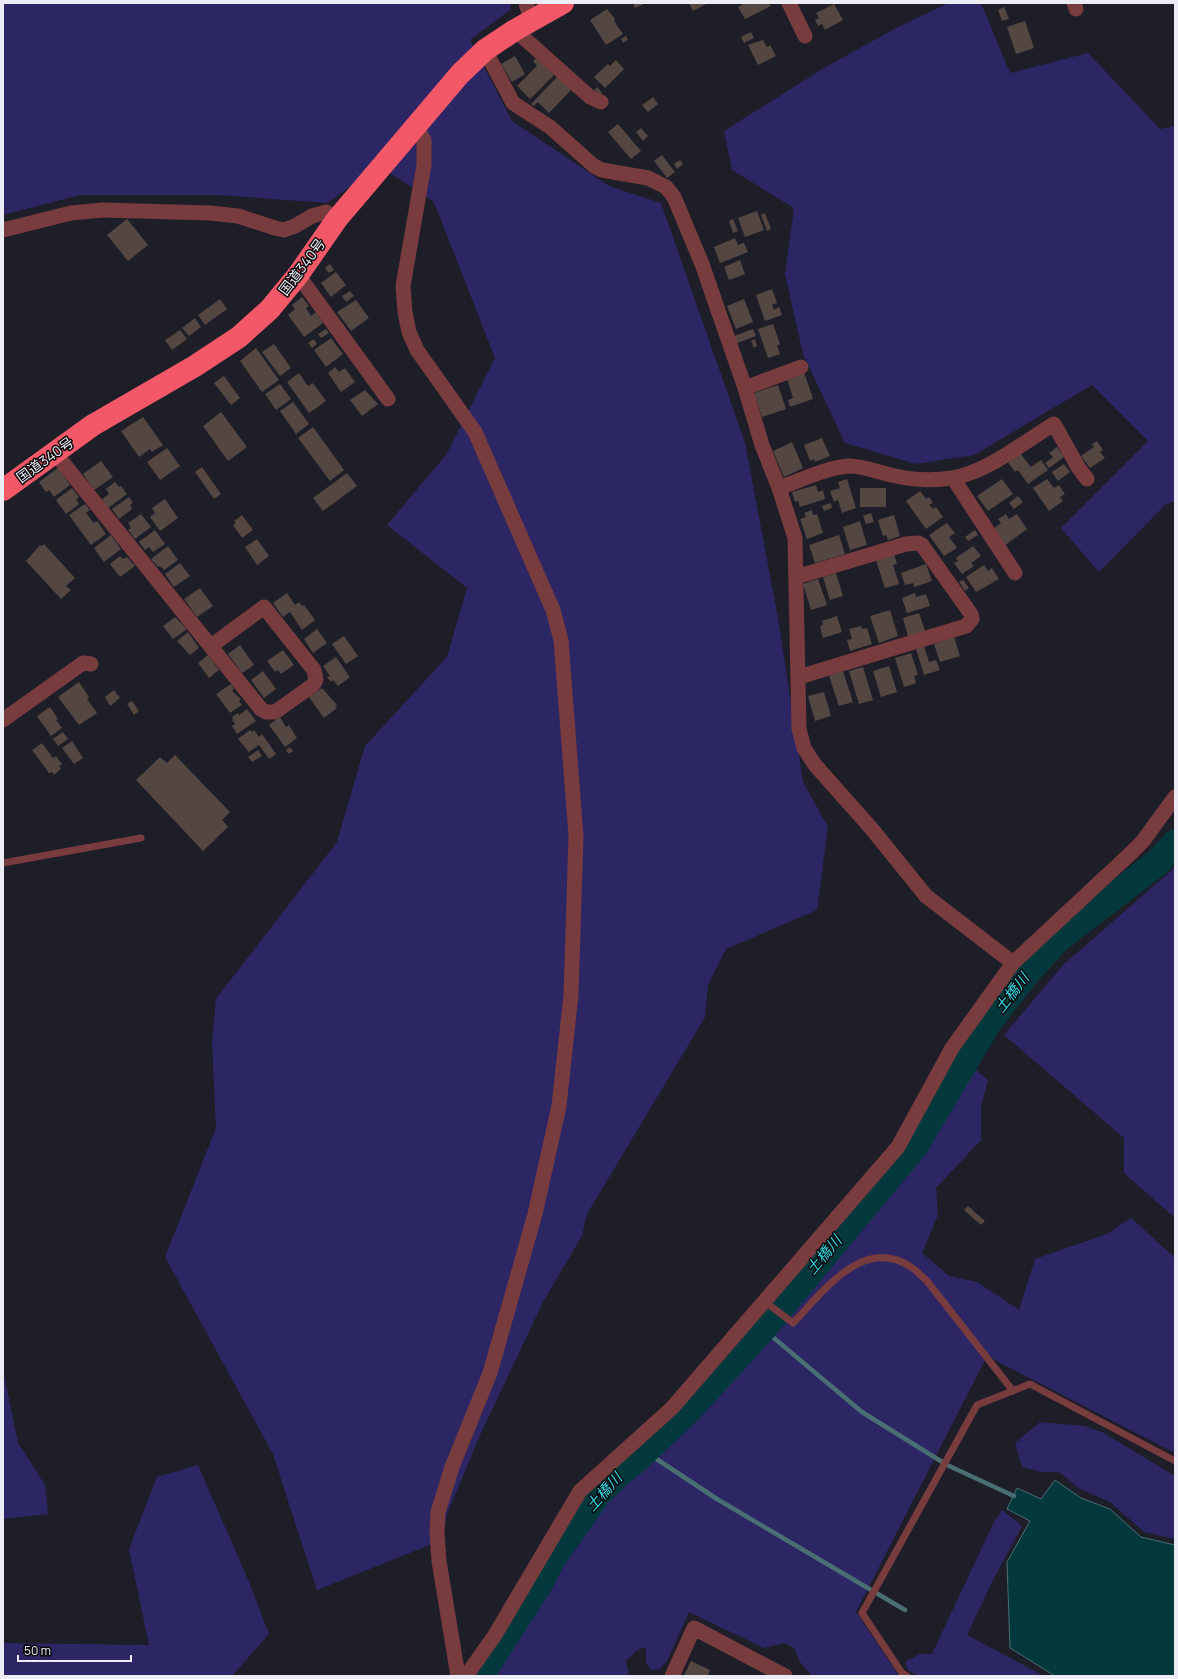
<svg xmlns="http://www.w3.org/2000/svg" width="1178" height="1679" viewBox="0 0 1178 1679" font-family="Manrope,'Noto Sans JP',sans-serif">
  <style>
    .green { fill: #2d2665 }
    .water { fill: #03393c; stroke: #496f73 }
    .lines { fill: none; stroke-linecap: round; stroke-linejoin: round }
    .stream { stroke: #496f73; stroke-width: 4.5 }
    .river { stroke: #03393c; stroke-width: 27 }
    .building { fill: #544641 }
    .lane { stroke: #783b3e; stroke-width: 7 }
    .street { stroke: #783b3e; stroke-width: 15 }
    .highway { stroke: #f25867; stroke-width: 22 }
    .labels { text-anchor: middle; stroke-width: 3; stroke-linejoin: round; paint-order: stroke }
    .street-label { font-size: 14px; fill: #ececf4; stroke: #09090d }
    .water-label { font-size: 15px; font-style: italic; fill: #37d9e3; stroke: #09090d }
  </style>
  <rect width="100%" height="100%" fill="#1e1e29"/>
  <path class="green" d="M3 3H510L511 9 470 40 512 121 609 186 661 203 745 443 778 618 803 782 828 827 817 910 726 949 708 985 705 1017 587 1214 582 1236 544 1300 480 1435 447 1514 442 1540 317 1590 273 1454 165 1257 216 1128 212 1042 216 999 337 842 365 746 447 657 467 588 387 525 446 455 495 358 434 202 379 166 327 203 219 195H80L3 215Z
    M949 3H981L1010 73 1088 53 1160 129 1175 126V501L1165 505 1099 572 1061 528 1148 441 1092 385 974 455 916 464 845 443 803 354 785 274 794 208 732 170 724 131 824 68 898 27Z
    M1175 864V1218L1124 1173V1138L1004 1035 1063 965 1172 870Z
    M968 1063 988 1080 981 1107V1140L936 1188 938 1215 922 1253 949 1276 977 1282 1019 1310 1035 1259 1107 1234 1131 1218 1175 1258V1453L987 1356 856 1612 899 1676H812L800 1662 794 1648 785 1643 764 1648 689 1612 667 1661 660 1669 651 1670 646 1663V1647L637 1650 626 1661 629 1676H489L567 1549 602 1497 644 1462 760 1343Z
    M3 1370 18 1443 45 1485 48 1514 3 1519Z
    M1040 1422 1085 1426 1104 1433 1175 1476V1539L1144 1532 1110 1502 1080 1489 1059 1472H1042L1022 1467 1015 1443Z
    M198 1465 249 1582 269 1634 232 1676H3V1643L149 1645 129 1549 157 1477Z
    M1002 1510 1022 1526 992 1582 967 1635 1044 1676H917L907 1669 906 1661 920 1654H932L993 1524Z"/>
  <path class="water" d="M1055 1480 1081 1498 1110 1509 1141 1537 1175 1545V1676H1055L1010 1648 1007 1562 1030 1521 1007 1509 1017 1488 1041 1499Z"/>
  <g class="lines">
    <path class="stream" d="M763 1329 862 1412 947 1465 1014 1496
      M646 1452 717 1499 905 1610"/>
    <path class="river" d="M480 1676 540 1583 552 1559 598 1494 621 1472 635 1461 688 1411 763 1329 915 1146 988 1023 1027 973 1058 939 1157 863 1175 843"/>
  </g>
  <path class="building" d="M633 3H646L635 8Z
    M689 3H708L693 11Z
    M745 3H769L771 6 745 19 738 7Z
    M834 4 843 20 825 30 822 24 818 26 815 20 819 18 816 13Z
    M1004 7 1009 19 1002 21 998 10Z
    M607 9 615 19 614 21 623 34 606 45 590 20Z
    M1025 21 1034 48 1016 54 1007 27Z
    M751 32 754 38 744 43 741 37Z
    M626 36 628 40 623 43 621 39Z
    M763 40 767 47 770 45 776 56 758 65 748 45Z
    M515 56 525 74 512 82 501 64Z
    M537 58 554 75 530 99 517 86 537 66 533 61Z
    M616 60 624 69 605 88 594 77 608 64 610 66Z
    M558 76 572 89 549 113 538 102 534 106 531 104Z
    M597 87 602 93 600 95 594 90Z
    M653 97 658 104 648 112 642 105Z
    M618 124 641 151 631 159 608 132Z
    M641 128 648 136 643 141 636 132Z
    M662 155 675 172 667 178 654 161Z
    M680 160 683 164 677 169 674 164Z
    M757 211 764 230 745 237 738 218Z
    M765 213 771 229 767 231 761 215Z
    M127 219 148 245 128 261 107 235Z
    M733 219 738 231 733 233 729 221Z
    M735 238 738 245 744 243 748 252 720 263 714 247Z
    M740 260 745 274 729 280 724 267Z
    M330 264 334 270 329 273 325 268Z
    M336 272 346 285 331 297 321 283Z
    M772 289 777 303 772 305 774 310 779 307 782 315 765 321 756 295Z
    M350 291 354 296 346 302 342 296Z
    M302 297 309 306 306 308 311 316 316 312 323 323 304 337 288 315 295 309 292 305Z
    M220 299 227 309 205 325 198 315Z
    M744 299 753 322 736 329 727 306Z
    M356 300 369 318 351 331 337 312Z
    M195 318 201 327 189 336 182 328Z
    M773 324 780 344 777 346 780 354 768 358 758 329Z
    M326 329 329 333 321 338 318 334Z
    M753 329 756 336 737 343 734 336Z
    M180 330 187 339 172 350 165 340Z
    M331 338 343 354 326 367 314 350Z
    M314 339 317 344 312 348 308 343Z
    M755 339 757 346 754 348 751 341Z
    M274 344 291 368 280 376 262 352Z
    M256 348 279 380 262 392 240 361Z
    M335 367 339 372 345 368 355 382 341 392 328 373Z
    M804 372 813 399 790 407 788 400 793 398 787 378Z
    M299 373 308 386 313 383 326 401 309 413 287 382Z
    M224 376 240 398 231 405 214 383Z
    M280 384 291 399 276 410 265 394Z
    M778 385 786 409 762 417 754 393Z
    M365 390 378 404 362 416 350 400Z
    M293 402 309 424 296 434 280 411Z
    M221 412 247 447 228 461 203 426Z
    M143 417 163 445 152 452 150 449 139 457 121 431Z
    M313 427 344 470 330 481 298 438Z
    M822 438 830 456 815 462 814 459 810 461 804 445Z
    M1097 441 1103 450 1100 452 1105 458 1090 468 1081 456 1094 447 1092 444Z
    M792 442 803 468 784 477 773 451Z
    M1057 447 1064 457 1049 468 1045 463 1053 457 1049 453Z
    M167 448 180 466 160 480 147 462Z
    M1020 453 1031 467 1041 460 1048 470 1028 484 1018 470 1015 472 1008 462Z
    M101 461 113 477 94 490 83 474Z
    M1064 464 1070 472 1058 481 1052 472Z
    M202 467 221 494 214 499 195 472Z
    M58 468 70 485 54 497 49 490 46 492 39 482Z
    M347 473 357 486 323 511 313 498Z
    M847 479 856 508 842 513 838 500 834 502 830 491 840 488 838 482Z
    M1002 479 1013 494 988 511 977 496Z
    M1047 479 1054 488 1059 485 1065 494 1060 497 1063 501 1049 511 1033 488Z
    M115 482 119 487 121 486 127 494 108 508 102 499 109 494 106 489Z
    M816 485 818 492 823 490 825 499 800 507 798 501 795 502 792 492Z
    M72 488 79 497 76 500 79 504 66 514 56 500Z
    M860 488H886V507H860Z
    M920 491 926 499 929 497 933 503 929 505 933 509 936 507 943 517 926 529 906 501Z
    M1018 496 1023 502 1014 509 1009 503Z
    M129 497 133 503 130 505 132 509 119 519 112 509Z
    M165 499 178 518 160 531 150 517 155 513 152 508Z
    M831 503 832 508 824 511 822 506Z
    M85 504 90 510 86 513 94 523 97 521 106 534 91 545 69 515Z
    M812 510 813 515 817 514 823 533 807 539 800 519 806 517 804 513Z
    M871 513 874 522 866 524 863 516Z
    M141 514 151 527 135 539 128 530 131 528 128 523Z
    M1006 514 1009 519 1017 514 1027 529 1004 546 993 529 1001 523 998 519Z
    M242 515 253 530 242 538 233 525 236 523 234 521Z
    M894 515 900 536 888 540 886 535 883 536 878 520Z
    M860 521 867 545 850 550 843 527Z
    M947 523 955 533 949 537 957 548 944 556 929 535Z
    M155 530 165 544 153 552 149 547 145 550 139 542Z
    M975 530 978 535 968 541 965 537Z
    M111 535 121 549 104 562 94 548Z
    M839 535 845 554 815 563 809 545Z
    M257 539 269 556 257 565 245 547Z
    M44 544 75 578 66 586 71 590 61 599 26 561 40 545 42 546Z
    M168 546 178 560 164 570 160 566 158 567 151 559Z
    M973 546 981 556 971 563 974 566 962 574 954 563 958 561 956 558Z
    M894 554 897 564 893 565 899 584 885 588 876 560Z
    M120 556 123 559 127 557 135 566 120 577 110 564Z
    M180 563 190 576 174 587 165 574Z
    M926 564 932 581 914 587 913 583 905 585 901 573Z
    M984 565 988 571 992 568 999 579 976 592 966 577Z
    M836 573 843 596 830 600 823 577Z
    M818 579 827 605 811 610 803 584Z
    M963 580 969 588 965 591 959 582Z
    M200 588 213 606 197 617 184 599Z
    M287 593 295 605 299 602 302 606 304 605 315 620 302 630 290 612 283 617 273 603Z
    M915 593 916 597 926 594 930 606 907 613 902 598Z
    M890 610 898 636 879 643 870 616Z
    M919 613 925 631 908 637 903 618Z
    M837 616 842 632 823 638 820 626 823 625 822 621Z
    M175 617 187 629 173 639 163 626Z
    M861 626 862 629 867 628 872 644 850 651 847 640 852 639 849 629Z
    M317 629 327 643 313 653 304 639Z
    M188 632 199 648 190 655 177 641Z
    M344 636 358 656 346 664 332 644Z
    M954 637 960 656 940 662 934 644Z
    M240 645 254 665 242 673 228 654Z
    M924 646 929 662 936 660 940 670 924 675 916 649Z
    M283 650 294 665 281 674 278 670 275 672 267 661Z
    M911 653 918 675 914 676 916 683 904 687 895 658Z
    M208 655 219 670 209 678 198 663Z
    M336 657 350 677 338 686 333 680 331 682 327 677 330 676 323 666Z
    M889 666 897 692 881 697 873 671Z
    M863 667 873 700 859 704 849 671Z
    M263 671 276 689 264 698 251 680Z
    M843 671 853 702 839 706 829 676Z
    M79 682 89 697 87 699 97 713 79 725 58 697Z
    M231 684 234 689 232 691 241 699 239 701 242 705 230 713 216 694Z
    M322 688 337 705 335 706 337 708 324 718 309 697Z
    M114 690 120 698 110 706 105 697Z
    M824 692 831 716 815 721 808 696Z
    M132 701 139 711 134 715 127 704Z
    M50 707 58 719 56 720 62 728 51 736 37 716Z
    M247 709 256 721 237 734 232 726 235 724 232 720 233 719 232 717 238 713 239 715Z
    M280 717 286 727 289 725 297 738 285 747 269 725Z
    M250 730 252 732 254 730 259 737 262 734 276 754 269 759 259 745 249 752 238 739Z
    M63 732 68 739 58 746 53 739Z
    M72 741 83 758 74 764 62 748Z
    M42 743 53 758 56 756 62 764 59 766 61 769 54 775 52 772 49 773 32 750Z
    M290 747 293 751 289 754 286 750Z
    M258 750 262 756 252 762 248 757Z
    M175 755 230 812 222 820 228 827 203 851 136 780 160 757 167 763Z
    M968 1206 985 1221 981 1225 964 1210Z
    M691 1661 710 1670 708 1676 684 1675Z"/>
  <g class="lines">
    <path class="lane" d="M3 863 141 838
      M764 1301 793 1323C823 1292 863 1235 911 1267 917 1271 922 1277 927 1281L1013 1391
      M907 1676 902 1673 862 1613 977 1405 1030 1384 1175 1461"/>
    <path class="street" d="M526 3 531 21
      M789 3 805 36
      M1074 3 1076 9
      M515 30 590 97 601 102
      M485 50 513 103 550 127 594 166 602 170 648 178 666 187 674 197 702 264 745 388 762 445 779 488 795 538 799 729 804 748 815 765 871 828 926 896 1013 963
      M416 126 424 140V165L403 286 405 312 409 332 417 350 475 432 553 610 561 640 576 836 571 995 559 1106 535 1214 490 1373 452 1467 438 1512 437 1533 439 1561 458 1676
      M3 230 71 213 103 210 210 213 238 216 275 228 284 230 295 226 312 216 326 212 337 219
      M298 275 388 399
      M745 388 801 367
      M55 453 261 709 266 712H275L313 685 316 680 314 670 264 607 211 646
      M953 478 1015 573
      M779 488C801 480 825 468 849 466 863 466 878 472 891 475 911 480 932 481 952 478 988 472 1022 443 1054 424L1078 467 1087 479
      M796 577 906 544 918 543 922 545 971 614 972 619 966 626 799 677
      M3 720 83 663 91 664
      M466 1676 495 1635 580 1491 672 1408 898 1147 952 1048 1013 963 1131 853 1143 841 1175 797
      M672 1676 694 1628 785 1676"/>
    <path class="highway" d="M3 490 93 425 195 366 239 337 270 309 298 275 337 219 460 74 485 50 515 30 563 3"/>
  </g>
  <g class="labels">
    <g class="street-label">
      <text transform="translate(302 267) rotate(-53)" y="5">国道340号</text>
      <text transform="translate(45 460) rotate(-36)" y="5">国道340号</text>
    </g>
    <g class="water-label">
      <text transform="translate(1012 993) rotate(-52)" y="5">土橋川</text>
      <text transform="translate(824 1255) rotate(-50)" y="5">土橋川</text>
      <text transform="translate(604 1492) rotate(-48)" y="5">土橋川</text>
    </g>
  </g>
  <rect width="1178" height="1679" fill="none" stroke="#ececf4" stroke-width="8"/>
  <path d="M18 1655v6h113v-6" fill="none" stroke="#ececf4" stroke-width="2"/>
  <text x="24" y="1655" font-size="12" fill="#ececf4" stroke="#09090d" stroke-width="3" paint-order="stroke">50 m</text>
</svg>
